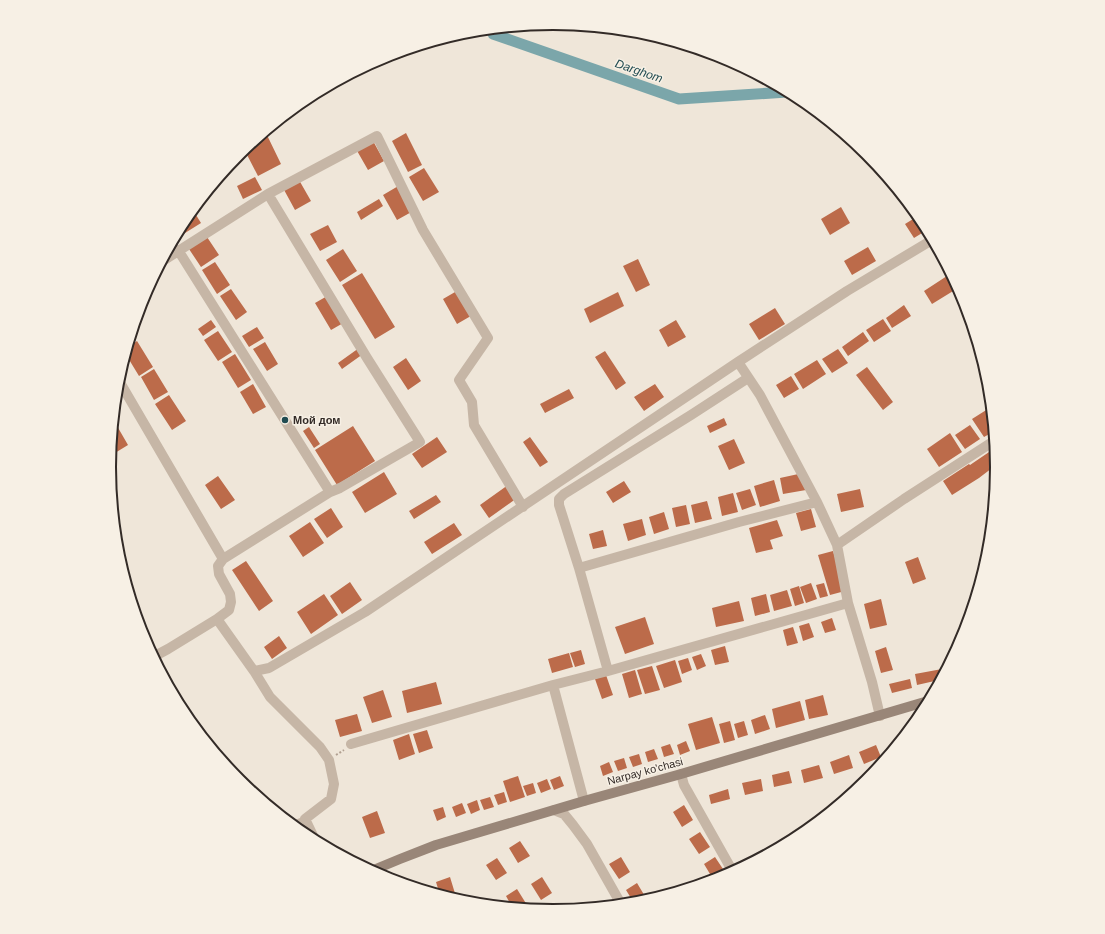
<svg xmlns="http://www.w3.org/2000/svg" width="1105" height="934" viewBox="0 0 1105 934" font-family="Helvetica,sans-serif">
  <style>
    .lines { fill: none; stroke-linecap: round; stroke-linejoin: round }
    .canal { stroke: #7ba6aa; stroke-width: 11 }
    .building { fill: #bc6b4a }
    .path { stroke: #b1a091; stroke-width: 2; stroke-dasharray: 2 2; stroke-linecap: butt }
    .lane { stroke: #c6b6a6; stroke-width: 5.5 }
    .street { stroke: #c6b6a6; stroke-width: 10 }
    .secondary { stroke: #998678; stroke-width: 10 }
    .poi-dot { fill: #204b51; stroke: #f7f0e5; stroke-width: 1.5 }
    .labels { text-anchor: middle; stroke-width: 3; stroke-linejoin: round; paint-order: stroke }
    .poi-label { font-size: 11px; font-weight: bold; fill: #332b27; stroke: #f7f0e5; text-anchor: start }
    .street-label { font-size: 11px; fill: #332b27; stroke: #f7f0e5 }
    .water-label { font-size: 12px; font-style: italic; fill: #204b51; stroke: #f7f0e5 }
    .rim { fill: none; stroke: #332b27; stroke-width: 2 }
  </style>
  <rect width="100%" height="100%" fill="#efe6d9"/>
  <g class="lines">
    <path class="canal" d="M492 29 493 34 679 99 787 92"/>
  </g>
  <path class="building" d="M265 131 281 164 258 176 244 149Z
    M406 133 422 165 408 172 392 141Z
    M372 139 384 161 368 170 356 149Z
    M424 168 439 192 423 201 409 177Z
    M255 177 262 190 243 199 237 186Z
    M299 180 311 201 295 210 283 188Z
    M400 185 415 210 397 220 383 195Z
    M379 199 383 206 361 220 357 212Z
    M841 207 850 223 830 235 821 219Z
    M196 215 201 223 177 238 175 235 181 224Z
    M918 216 927 230 914 238 905 224Z
    M328 225 337 242 320 251 310 234Z
    M207 237 219 255 201 267 189 249Z
    M868 247 876 261 852 275 844 261Z
    M343 249 357 271 340 282 326 260Z
    M638 259 650 285 636 292 623 266Z
    M215 262 230 285 217 294 202 270Z
    M362 273 395 327 375 339 342 285Z
    M950 274 958 288 932 304 924 291Z
    M462 288 476 313 457 324 443 299Z
    M231 289 247 312 236 320 220 296Z
    M618 292 624 306 590 323 584 309Z
    M329 295 345 322 331 330 315 303Z
    M904 305 911 316 892 328 886 318Z
    M775 308 785 324 759 340 749 324Z
    M883 319 891 331 874 342 866 330Z
    M211 320 216 327 203 336 198 329Z
    M676 320 686 337 668 347 659 330Z
    M257 327 264 338 249 347 242 336Z
    M218 331 232 352 218 361 204 340Z
    M863 332 869 341 848 356 842 347Z
    M137 341 153 367 139 376 125 353 127 348Z
    M265 342 278 364 267 371 253 349Z
    M359 348 363 354 342 369 338 363Z
    M838 349 848 363 832 373 822 359Z
    M605 351 626 383 616 390 595 357Z
    M235 354 251 380 238 388 222 362Z
    M406 358 421 381 408 390 393 367Z
    M817 360 826 374 803 389 794 374Z
    M867 367 893 402 883 410 856 375Z
    M154 369 168 392 154 400 141 377Z
    M791 376 799 389 784 398 776 385Z
    M253 384 266 407 253 414 240 392Z
    M655 384 664 397 644 411 634 397Z
    M569 389 574 398 545 413 540 404Z
    M169 395 186 421 172 430 155 404Z
    M991 407 993 432 984 437 972 419Z
    M724 418 727 425 710 433 707 426Z
    M113 419 128 445 110 456 111 442Z
    M970 425 980 439 965 449 955 435Z
    M353 426 375 461 337 485 315 450Z
    M309 427 320 444 314 448 303 431Z
    M950 433 962 452 939 467 927 449Z
    M437 437 447 452 422 468 412 454Z
    M530 437 548 462 540 467 523 442Z
    M734 439 745 463 729 470 718 446Z
    M995 448 996 465 979 478 952 495 943 481 969 464 970 465Z
    M384 472 397 494 365 513 352 492Z
    M803 473 806 490 783 494 780 478Z
    M218 476 235 500 221 509 205 485Z
    M774 480 780 501 760 507 754 486Z
    M624 481 631 492 613 503 606 492Z
    M508 485 517 498 489 518 480 505Z
    M750 489 756 505 742 510 736 493Z
    M860 489 864 507 841 512 837 494Z
    M733 493 738 512 722 516 718 497Z
    M436 495 441 502 414 519 409 511Z
    M707 501 712 519 695 523 691 505Z
    M686 505 690 524 676 527 672 508Z
    M331 508 343 527 327 538 314 519Z
    M811 509 816 527 801 531 796 513Z
    M664 512 669 529 654 534 649 517Z
    M642 519 646 535 628 541 623 524Z
    M777 520 783 536 770 540 773 549 756 553 749 528Z
    M310 522 324 543 303 557 289 536Z
    M454 523 462 535 432 554 424 542Z
    M603 530 607 546 593 549 589 534Z
    M833 551 845 591 830 595 818 555Z
    M918 557 926 579 913 584 905 562Z
    M246 561 273 601 259 611 232 570Z
    M350 582 362 600 342 614 330 596Z
    M811 583 817 599 806 603 800 587Z
    M824 583 828 596 820 598 816 585Z
    M799 586 804 603 795 606 790 589Z
    M787 590 792 606 774 611 770 595Z
    M324 594 338 615 311 634 297 612Z
    M766 594 770 612 755 616 751 598Z
    M881 599 887 625 870 629 864 604Z
    M739 601 744 621 716 627 712 608Z
    M645 617 654 644 625 654 615 627Z
    M832 618 836 630 825 633 821 622Z
    M809 623 814 637 803 641 799 626Z
    M793 627 798 643 787 646 783 630Z
    M279 636 287 648 272 659 264 647Z
    M725 646 729 662 715 665 711 650Z
    M886 647 893 670 881 673 875 651Z
    M581 650 585 664 575 667 570 653Z
    M569 653 573 667 552 673 548 659Z
    M701 654 706 666 697 670 692 657Z
    M688 658 692 670 682 674 678 661Z
    M675 660 682 682 664 688 656 666Z
    M652 666 660 690 645 694 637 670Z
    M942 669 943 673 939 680 917 685 915 674Z
    M635 670 642 694 629 698 622 674Z
    M606 675 613 695 602 699 595 679Z
    M910 679 912 688 892 693 889 684Z
    M436 682 442 704 407 713 402 691Z
    M383 690 392 717 372 723 363 697Z
    M823 695 828 715 809 719 805 700Z
    M800 701 805 720 776 728 772 709Z
    M357 714 362 731 340 737 335 720Z
    M765 715 770 729 755 734 751 720Z
    M712 717 720 743 696 750 688 724Z
    M730 721 735 740 724 743 719 724Z
    M744 721 748 735 738 738 734 724Z
    M427 730 433 748 419 753 413 734Z
    M409 734 415 754 399 760 393 740Z
    M686 741 690 751 680 755 677 745Z
    M670 744 674 754 664 757 661 747Z
    M876 745 881 757 864 764 859 752Z
    M654 749 658 759 648 762 645 752Z
    M639 754 642 764 633 767 629 757Z
    M849 755 853 768 834 774 830 762Z
    M624 758 627 768 618 771 614 761Z
    M609 762 613 772 603 776 600 766Z
    M819 765 823 778 804 783 801 770Z
    M789 771 792 783 774 787 772 775Z
    M518 776 525 797 510 802 503 781Z
    M560 776 564 786 554 790 550 780Z
    M547 779 551 789 541 793 537 783Z
    M761 779 763 791 745 795 742 783Z
    M533 783 536 793 527 796 523 786Z
    M728 789 730 799 711 804 709 795Z
    M504 792 507 802 498 805 494 795Z
    M490 797 494 807 484 810 480 800Z
    M477 800 480 810 471 814 467 804Z
    M462 803 466 813 456 817 452 807Z
    M684 805 693 820 682 827 673 812Z
    M443 807 446 817 437 821 433 810Z
    M377 811 385 833 370 838 362 817Z
    M700 832 710 847 699 854 689 839Z
    M520 841 530 856 518 863 509 848Z
    M621 857 630 872 619 879 609 864Z
    M715 857 725 872 713 879 704 864Z
    M497 858 507 873 496 880 486 865Z
    M450 877 457 900 440 895 436 882Z
    M542 877 552 893 541 900 531 884Z
    M637 883 646 898 640 902 634 903 626 890Z
    M517 889 527 905 521 908 512 907 506 896Z
    M558 903 562 910H546Z"/>
  <g class="lines">
    <path class="path" d="M336 755 344 750"/>
    <path class="lane" d="M292 824 305 819"/>
    <path class="street" d="M178 250 330 492
      M161 262 268 194
      M738 362 760 395 817 502 837 545 848 603 872 682 880 716
      M118 379 223 559
      M837 545 904 499 994 441
      M579 568 559 505V499L564 494 691 415 748 378
      M217 619 254 671 269 668 365 612 738 362 847 291 932 240
      M153 657 168 649 217 619 229 610 231 602 230 594 219 574 218 566 223 559 330 492 340 488 420 442 367 358 268 194 377 136 423 230 488 338 459 380 472 402 474 425 523 507
      M254 671 270 697 320 747 329 760 334 784 331 799 305 819 316 842
      M608 671 579 568 739 522 817 502
      M553 685 584 801
      M351 744 553 685 608 671 848 603
      M681 774 684 785 733 872
      M554 810 564 814 573 825 587 844 621 904"/>
    <path class="secondary" d="M371 871 400 859 436 845 584 801 681 774 928 701"/>
  </g>
  <circle class="poi-dot" cx="285" cy="420" r="4"/>
  <g class="labels">
    <g class="poi-label">
      <text x="293" y="424">Мой дом</text>
    </g>
    <g class="street-label">
      <text transform="translate(645 771) rotate(-15)" y="4">Narpay ko'chasi</text>
    </g>
    <g class="water-label">
      <text transform="translate(639 71) rotate(19)" y="4">Darghоm</text>
    </g>
  </g>
  <path d="M0 0H1105V934H0ZM116 467a437 437 0 1 1 874 0a437 437 0 1 1-874 0Z" fill="#f7f0e5" fill-rule="evenodd"/>
  <path class="rim" d="M116 467a437 437 0 1 1 874 0a437 437 0 1 1-874 0Z"/>
</svg>
